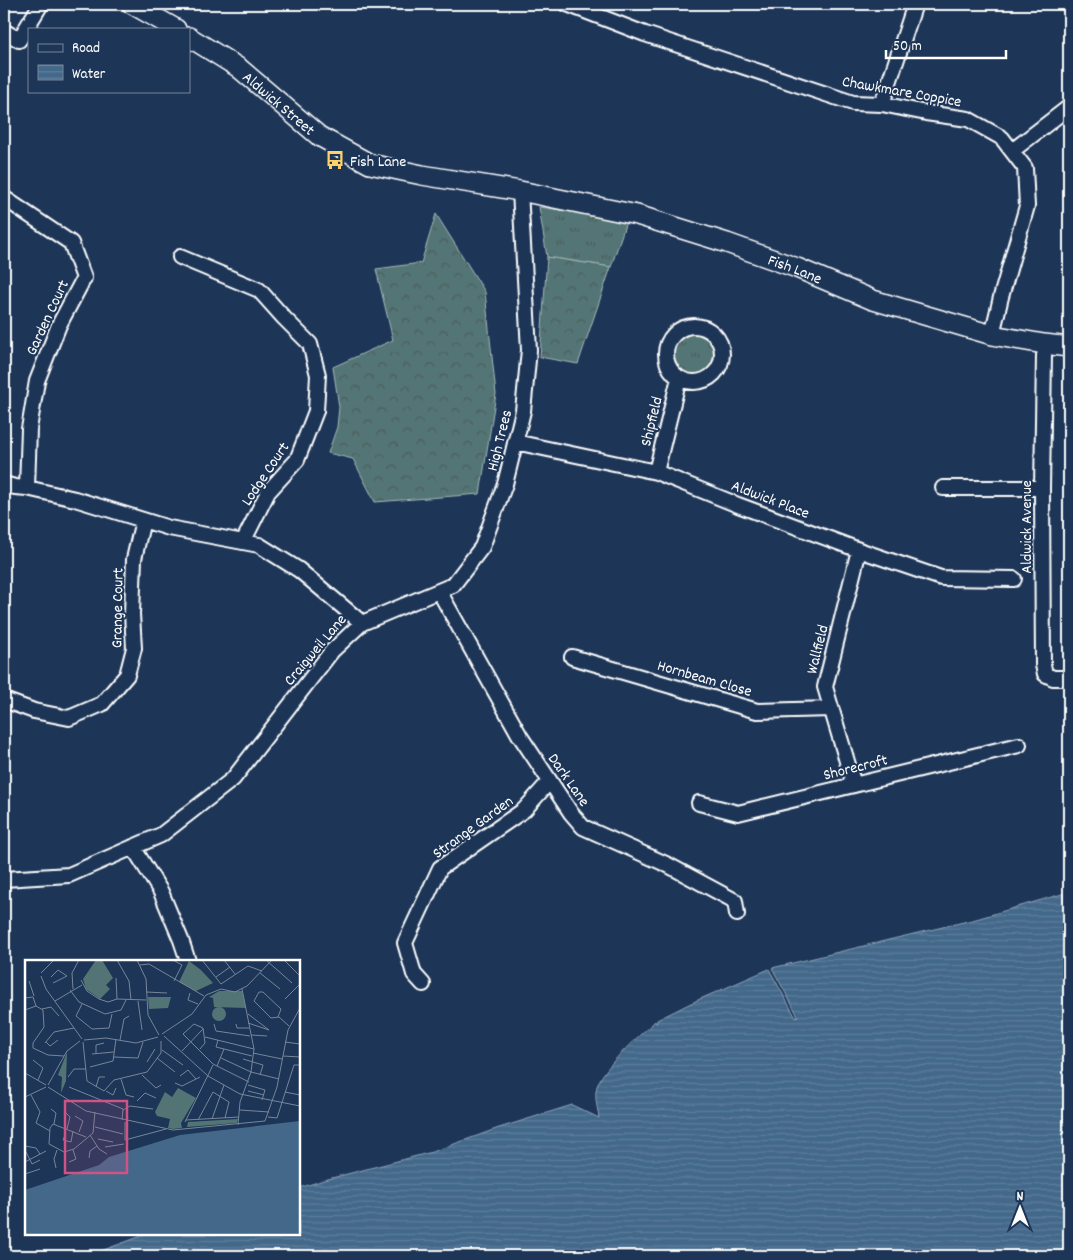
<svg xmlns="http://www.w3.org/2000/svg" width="1073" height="1260" viewBox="0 0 1073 1260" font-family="Dekko,sans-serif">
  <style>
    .grass { fill: url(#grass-tufts); stroke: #a9baba }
    .forest { fill: url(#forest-crowns); stroke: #a9baba }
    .water { fill: url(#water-rules); stroke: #8ea4b9 }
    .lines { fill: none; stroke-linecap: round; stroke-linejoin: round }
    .street-casing { stroke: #fff; stroke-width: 18 }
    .secondary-casing { stroke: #fff; stroke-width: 22 }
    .street { stroke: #1d3557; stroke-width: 14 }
    .secondary { stroke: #1d3557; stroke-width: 19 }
    .labels { text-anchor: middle; stroke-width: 4; stroke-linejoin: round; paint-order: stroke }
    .street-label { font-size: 16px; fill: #fff; stroke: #1d3557 }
    .poi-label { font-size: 16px; fill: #fff; stroke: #1d3557; text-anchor: start }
    .inset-road { fill: none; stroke: #77869a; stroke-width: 1 }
    .view { fill: #d15284; fill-opacity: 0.15; stroke: #d15284; stroke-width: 2.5 }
    .inset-edge { fill: none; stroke: #fff; stroke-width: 2.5 }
  </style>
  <defs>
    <pattern id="grass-tufts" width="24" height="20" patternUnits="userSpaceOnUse" patternTransform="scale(1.25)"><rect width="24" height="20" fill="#537474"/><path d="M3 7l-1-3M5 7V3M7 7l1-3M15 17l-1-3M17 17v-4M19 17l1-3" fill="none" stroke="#4f5c5c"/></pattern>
    <pattern id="forest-crowns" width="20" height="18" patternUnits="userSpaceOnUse" patternTransform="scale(1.25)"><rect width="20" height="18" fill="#537474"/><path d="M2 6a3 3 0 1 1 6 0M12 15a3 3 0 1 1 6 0" fill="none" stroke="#4f5c5c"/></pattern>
    <pattern id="water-rules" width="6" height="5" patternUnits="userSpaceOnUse" patternTransform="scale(1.25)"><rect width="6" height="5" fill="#43688a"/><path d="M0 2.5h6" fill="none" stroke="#5f7f9c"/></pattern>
  </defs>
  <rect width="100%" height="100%" fill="#1d3557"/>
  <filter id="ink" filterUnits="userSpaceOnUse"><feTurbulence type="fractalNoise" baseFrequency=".02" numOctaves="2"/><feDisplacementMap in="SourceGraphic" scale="10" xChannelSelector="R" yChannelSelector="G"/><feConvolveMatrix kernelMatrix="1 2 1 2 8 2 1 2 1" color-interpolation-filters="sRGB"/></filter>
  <g filter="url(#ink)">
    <path class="grass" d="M539 207 627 219 611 267 547 257Z
      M671 354a23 23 0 1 1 46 0a23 23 0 1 1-46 0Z"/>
    <path class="forest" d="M436 214 485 292 496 394 480 494 375 502 353 459 328 453 337 427 339 407 333 367 393 340 376 269 421 263Z
      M547 257 611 267 578 364 540 357Z"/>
    <path class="water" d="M1069 892V1256H82L98 1252 147 1234H299V1188L324 1180 432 1152 496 1129 572 1105 599 1118C598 1110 595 1100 596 1091 598 1070 640 1036 655 1021L656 1023H657V1020L691 1003 769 969 796 1018 798 1016 772 968 976 919Z"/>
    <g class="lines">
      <g class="street-casing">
        <path id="street" d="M567 4 645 34 853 103 882 104 926 113 968 119 1002 138 1025 168 1027 206 1001 297 992 335
          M4 31 19 40 41 4
          M882 104 915 4
          M1012 151 1069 107
          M4 198 71 243 84 278 59 325 37 381 29 429 27 488
          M180 257 259 290 284 318 310 344 318 375 316 411 297 460 268 492 243 542
          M666 354a28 28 0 1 1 56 0a28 28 0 1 1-56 0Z
          M1044 355 1042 488 1043 665 1045 674 1053 678H1069
          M515 442 656 472 738 505 859 550 941 578 1014 579
          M656 472 679 378
          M4 484 15 487 27 488 75 499 169 528 259 545 299 570 362 623
          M943 488H1042
          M439 591 520 736 571 813 583 827 668 865 735 901 737 914
          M572 657 757 711 831 709
          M4 700 34 711 69 718 102 704 127 675 134 648 132 614 134 559 143 520
          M854 785 825 687 859 550
          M699 803 738 813 1019 745
          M133 847 161 892 181 940 188 961
          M4 879 69 875 161 835 233 779 332 651 362 623 453 585 482 547 505 484 523 411 529 350 520 191
          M423 984 414 974 405 943 440 868 524 810 549 782"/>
      </g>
      <g class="secondary-casing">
        <g id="secondary">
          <path d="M132 4 176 29"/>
          <path id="s1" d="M189 37 239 68 319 136 370 164 422 175 520 191 637 215 727 243 797 268 873 300 992 335 1044 344 1069 347"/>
        </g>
      </g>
      <use href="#street" class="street"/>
      <use href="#secondary" class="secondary"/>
    </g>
  </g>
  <defs>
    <g id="bus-bare" transform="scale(1.5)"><path d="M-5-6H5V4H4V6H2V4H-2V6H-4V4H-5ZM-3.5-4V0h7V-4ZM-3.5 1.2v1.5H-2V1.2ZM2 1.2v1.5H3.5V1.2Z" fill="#ffd166" stroke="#1d3557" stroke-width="2.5" paint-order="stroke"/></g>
  </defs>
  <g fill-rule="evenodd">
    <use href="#bus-bare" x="335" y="160"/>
  </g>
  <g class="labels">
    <g class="street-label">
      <text transform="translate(902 90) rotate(10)" y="6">Chawkmare Coppice</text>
      <text dy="6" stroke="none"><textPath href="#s1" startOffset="112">Aldwick Street</textPath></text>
      <text dy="6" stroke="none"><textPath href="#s1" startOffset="661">Fish Lane</textPath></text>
      <text transform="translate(46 317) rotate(-65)" y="6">Garden Court</text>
      <text transform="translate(650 421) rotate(-76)" y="6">Shipfield</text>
      <text transform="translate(498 440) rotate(-76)" y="6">High Trees</text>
      <text transform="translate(264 473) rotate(-56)" y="6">Lodge Court</text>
      <text transform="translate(771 498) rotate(21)" y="6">Aldwick Place</text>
      <text transform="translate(1025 527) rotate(-90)" y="6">Aldwick Avenue</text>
      <text transform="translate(116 608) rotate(-89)" y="6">Grange Court</text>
      <text transform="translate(314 649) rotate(-50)" y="6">Craigweil Lane</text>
      <text transform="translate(816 649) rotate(-76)" y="6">Wallfield</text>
      <text transform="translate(705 677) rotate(16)" y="6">Hornbeam Close</text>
      <text transform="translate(855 766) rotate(-14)" y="6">Shorecroft</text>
      <text transform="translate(570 779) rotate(55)" y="6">Dark Lane</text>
      <text transform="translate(472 826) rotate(-36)" y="6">Strange Garden</text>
    </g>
    <g class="poi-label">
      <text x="350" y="166">Fish Lane</text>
    </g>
  </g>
  <g transform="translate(25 960)">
    <rect width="275" height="275" fill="#1d3557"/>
    <path d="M42 92 41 121 36 133 37 117 33 115Z" fill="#537474"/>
    <path d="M71 0H77L88 18 81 25 85 29 75 39 61 29 58 19ZM164 1 176 10 188 23 171 31 154 22ZM194 31H217L221 48 189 47 188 38 184 37ZM123 37H146L143 48 124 49ZM187 54a7 7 0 1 1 14 0a7 7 0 1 1-14 0ZM153 128 171 138 156 163 157 168 148 169 143 168 145 159 132 156 130 152 140 132 147 137ZM213 159 212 163 162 167 163 162Z" fill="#537474"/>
    <path d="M275 161V275H0V230L74 205 84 197 155 175Z" fill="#43688a"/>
    <path class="inset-road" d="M92 0 104 21 106 40M112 0 121 19 123 55 134 75M148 0 157 5 149 21M177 0 196 24M199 0 210 14M241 0 267 23M259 0 275 16M115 5 124 4 179 36M16 13 29 0M235 13 255 29M16 16 21 29 57 79M26 17 33 10 42 16M191 17 205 7M91 18 92 39M56 20 62 31 74 39 83 42 92 39M4 21 9 36M28 23 42 16M196 24 223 6 237 11M48 29 47 13 54 0M45 30 54 42 80 54 96 50 101 40M121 32 142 33M165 33 163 40 173 44M0 38 8 37 11 46M92 39 121 40M260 39 275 24M30 41 57 25M113 41 117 70M57 44 51 56 67 69 84 68 87 54M17 49 26 47 34 56M0 50 11 46 18 50 19 67 8 83V88L23 95 39 96M253 57 256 49 238 32H234L229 41 246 58 254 57 264 66M223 63 244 70 223 54M189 64 191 71 225 76M211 64 212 68H224M137 74 167 54 181 35 196 29 210 32 222 26 247 0M226 75 242 76M139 76 183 116 215 134 275 146M180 77 229 89M59 80 81 78 111 83 133 77M95 80 99 59 104 56M193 80 191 87 227 96M21 82 25 86 33 80M58 82 62 121 79 131 89 120 122 112 136 93V81M260 82 275 84M20 83 29 72 49 68M175 89 180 83 178 68 169 64 158 74 188 104 224 122M137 90 158 105M157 91 178 69M228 93 257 99M67 94 89 92M71 94V85L79 83M258 96 275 97M89 97 113 98 118 82M132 98 150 112M196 98 226 112M218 99 238 105 235 115M8 100 18 108 13 120M122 102 130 89M192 106 199 89M65 107 88 101 91 79M226 112 254 119M0 113 21 125M117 115 131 128 136 125M155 116 163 110 171 119M43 117 49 109H61M96 119 101 135 109 137M150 123 157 126 175 117M23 125 42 91 55 81M223 125 240 130 237 140M23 127 61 151 148 170 240 161 252 127 263 70 275 48M44 127 98 149 97 160M71 127 74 117H80M81 131 88 135 91 128M223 131 239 135M260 132 275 135M6 135 15 152 11 163 25 171M0 137 21 127M112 141 120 133 131 138M26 149 31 153 29 164M98 150 105 146 128 149M215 150 244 152M40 152 45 157 42 169M50 156 58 161 54 172M243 157 252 158 269 105H275M187 159 199 125M161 160 214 157M173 160 188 132 204 142 200 158M100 162V180L141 169M160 162 188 105M213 165 215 142 226 112 229 89 217 29M70 167 98 174M40 175 38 180 46 182 48 171M65 175 74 189 82 194M61 177 28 164 25 168 24 184 39 192 49 189 68 173 70 152M73 179 88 182M0 186 11 188 15 194M80 187 99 184M0 190 7 204 15 200M64 198 65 191 72 186M0 202 21 191M44 202 51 199 48 190M31 208 29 199 32 190M0 214 15 209"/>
    <path class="view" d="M40 141H102V213H40Z"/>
    <rect width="275" height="275" class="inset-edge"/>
  </g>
  <rect width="1073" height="1260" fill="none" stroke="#1d3557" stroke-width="20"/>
  <rect x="10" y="10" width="1053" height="1240" fill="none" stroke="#fff" stroke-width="2" filter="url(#ink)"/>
  <rect x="28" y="28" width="162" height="65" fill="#1d3557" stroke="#77869a"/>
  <rect x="38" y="44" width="25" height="8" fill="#1d3557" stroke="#77869a"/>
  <text x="72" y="52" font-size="15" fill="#ffffff">Road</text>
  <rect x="38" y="65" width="25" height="15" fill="url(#water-rules)" stroke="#77869a"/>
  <text x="72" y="78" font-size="15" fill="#ffffff">Water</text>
  <g transform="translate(1020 1208)" stroke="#1d3557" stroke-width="4" paint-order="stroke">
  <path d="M0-4L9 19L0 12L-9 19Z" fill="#ffffff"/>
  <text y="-8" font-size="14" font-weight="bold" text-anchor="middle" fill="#ffffff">N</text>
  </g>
  <path d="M886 50v8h120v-8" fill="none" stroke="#ffffff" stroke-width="2.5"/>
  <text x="893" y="50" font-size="15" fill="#ffffff" stroke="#1d3557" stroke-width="4" paint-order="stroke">50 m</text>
</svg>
